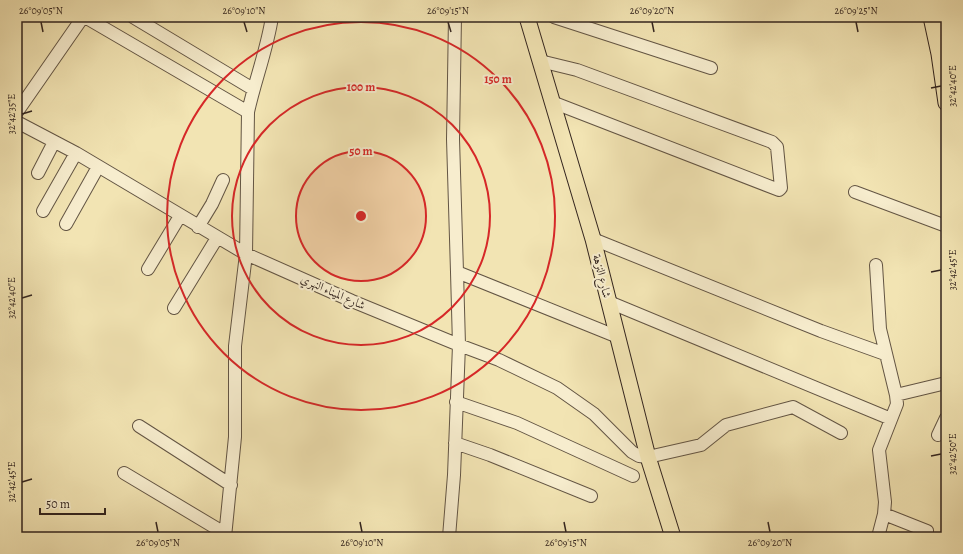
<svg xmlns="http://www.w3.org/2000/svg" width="963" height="554" viewBox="0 0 963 554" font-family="Alegreya,Amiri,serif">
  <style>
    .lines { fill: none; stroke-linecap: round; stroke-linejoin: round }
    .minor-casing { stroke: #635544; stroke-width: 14 }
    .major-casing { stroke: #33251f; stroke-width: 17 }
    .minor { stroke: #f7edce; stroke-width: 12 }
    .major { stroke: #f2e4b3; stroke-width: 15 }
    .ticks { fill: none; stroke: #33251f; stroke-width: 1.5 }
    .ring { fill: none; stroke: #d62828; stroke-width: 2 }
    .labels { text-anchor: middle; stroke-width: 4; stroke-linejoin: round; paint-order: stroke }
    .street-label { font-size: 12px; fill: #33251f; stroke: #f7edce }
    .centre { fill: #d62828; stroke: #f7edce; stroke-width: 2 }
    .ring-label { font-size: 12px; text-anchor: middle; font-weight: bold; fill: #d62828; stroke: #f7edce; stroke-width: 4; stroke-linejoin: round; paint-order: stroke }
    .neatline { fill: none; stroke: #33251f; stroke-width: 1.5 }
    .ticks-label { font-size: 10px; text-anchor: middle; fill: #33251f }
  </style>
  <rect width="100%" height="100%" fill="#f2e4b3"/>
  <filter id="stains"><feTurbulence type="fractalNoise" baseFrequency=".005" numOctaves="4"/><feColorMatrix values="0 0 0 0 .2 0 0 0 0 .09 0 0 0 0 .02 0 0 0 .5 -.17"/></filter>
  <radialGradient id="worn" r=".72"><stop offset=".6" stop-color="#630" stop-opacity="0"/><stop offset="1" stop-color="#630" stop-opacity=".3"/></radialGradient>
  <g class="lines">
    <g class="minor-casing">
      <path id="minor" d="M85 17 248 112
        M133 17 253 89
        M455 17 453 139 457 272
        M554 17 711 68
        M540 61 577 70 772 142 777 147 781 188 779 190 552 102
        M17 112 83 17
        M17 122 76 153 246 254 352 301 459 345 499 360 557 388 594 414 632 452 639 456 648 457 701 445 726 425 793 407 841 433
        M38 173 54 142
        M855 192 946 226
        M43 211 76 153
        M66 224 98 167
        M198 227 212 204 223 180
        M593 239 821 331 885 354
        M876 265 880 329 896 395 897 404 879 450 885 502 884 514 878 537
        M148 269 180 216
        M609 302 891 419
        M174 308 217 238
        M896 395 946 383
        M456 402 517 423 633 476
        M139 426 231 485
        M938 435 946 418
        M455 443 490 455 591 496
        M124 473 226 534
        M884 514 927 531 926 537
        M225 537 235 437V346L246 254 248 112C255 80 267 50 272 17
        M449 537 454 475 459 345 457 272 618 337"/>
    </g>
    <g class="major-casing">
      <path id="major" d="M527 17 593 239 648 457 673 537
        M931 17 939 54 946 103
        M943 17 946 30"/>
    </g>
    <use href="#minor" class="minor"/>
    <use href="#major" class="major"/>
  </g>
  <path class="ticks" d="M41 22 43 32M244 22 247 32M448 22 451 32M652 22 654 32M856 22 858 32M931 88 941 86M22 114 32 111M931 272 941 270M22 298 32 295M931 456 941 454M22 482 32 479M156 522 158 532M360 522 362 532M564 522 566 532M768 522 770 532"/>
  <circle cx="361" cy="216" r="65" fill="#d62828" fill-opacity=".12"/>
  <g class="ring">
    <circle cx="361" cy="216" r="65"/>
    <circle cx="361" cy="216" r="129"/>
    <circle cx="361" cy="216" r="194"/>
  </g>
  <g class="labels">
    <g class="street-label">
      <text transform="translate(602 276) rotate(76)" y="4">شارع النزهة</text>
      <text transform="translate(333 292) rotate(24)" y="4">شارع الميناء النهري</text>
    </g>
  </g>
  <circle cx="361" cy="216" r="6" class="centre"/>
  <g class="ring-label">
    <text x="498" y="83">150 m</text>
    <text x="361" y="91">100 m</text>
    <text x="361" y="155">50 m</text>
  </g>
  <rect width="963" height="554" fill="none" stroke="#f2e4b3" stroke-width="44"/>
  <path d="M40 508v6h65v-6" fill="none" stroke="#33251f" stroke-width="2"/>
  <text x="46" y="508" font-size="12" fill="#33251f" stroke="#f7edce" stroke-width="3" paint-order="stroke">50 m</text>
  <rect x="22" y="22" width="919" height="510" class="neatline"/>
  <g class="ticks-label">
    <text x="41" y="14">26°09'05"N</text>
    <text x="244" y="14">26°09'10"N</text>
    <text x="448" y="14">26°09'15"N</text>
    <text x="652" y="14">26°09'20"N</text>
    <text x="856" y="14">26°09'25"N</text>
    <text transform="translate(952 86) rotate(-90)" y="4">32°42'40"E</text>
    <text transform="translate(11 114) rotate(-90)" y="4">32°42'35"E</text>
    <text transform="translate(952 270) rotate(-90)" y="4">32°42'45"E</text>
    <text transform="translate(11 298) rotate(-90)" y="4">32°42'40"E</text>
    <text transform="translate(952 454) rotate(-90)" y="4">32°42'50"E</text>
    <text transform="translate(11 482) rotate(-90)" y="4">32°42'45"E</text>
    <text x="158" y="546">26°09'05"N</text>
    <text x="362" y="546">26°09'10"N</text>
    <text x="566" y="546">26°09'15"N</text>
    <text x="770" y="546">26°09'20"N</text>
  </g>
  <rect width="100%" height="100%" filter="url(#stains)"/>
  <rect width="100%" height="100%" fill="url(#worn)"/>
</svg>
